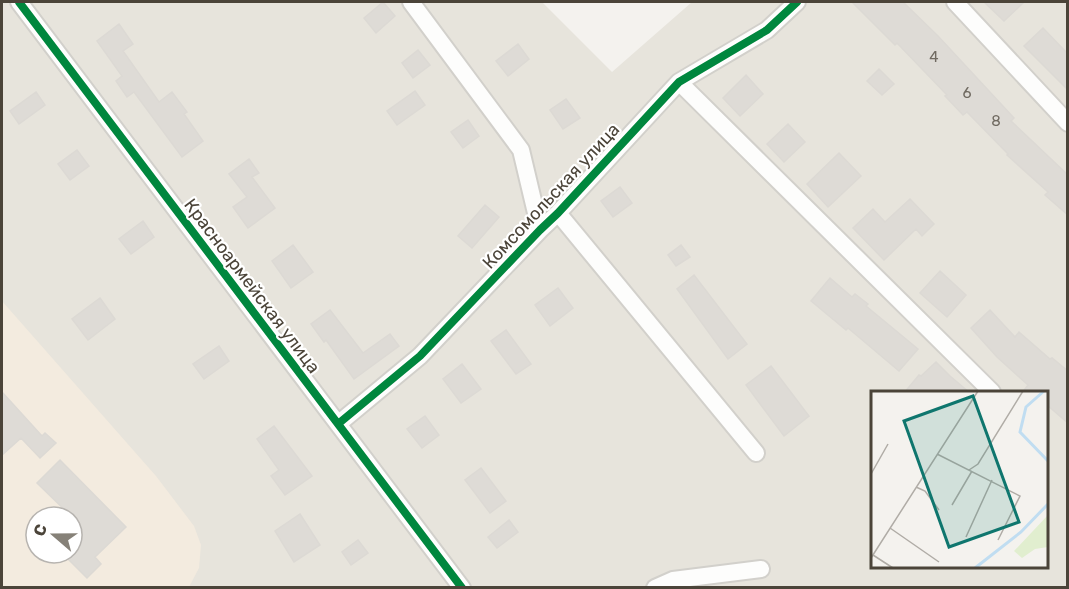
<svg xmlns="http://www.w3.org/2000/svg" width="1069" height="589" viewBox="0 0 1069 589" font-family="Rubik,sans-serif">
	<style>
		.residential { fill: #e7e4dc; fill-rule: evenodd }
		.commercial { fill: #f3ebdf; fill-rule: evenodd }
		.building { fill: #dedbd6; stroke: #dcd9d4; stroke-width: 1.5 }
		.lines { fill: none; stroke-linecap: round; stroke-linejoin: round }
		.street-casing { stroke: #d2d0cb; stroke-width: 20 }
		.street { stroke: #fdfdfc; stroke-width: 16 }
		.cycleway-casing { stroke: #fff; stroke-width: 11 }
		.cycleway { stroke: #00873e; stroke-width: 8 }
		.labels { text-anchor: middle; stroke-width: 4.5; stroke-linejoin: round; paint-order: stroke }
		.number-label { font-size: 15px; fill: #706a61 }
		.street-label { font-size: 18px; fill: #4b4439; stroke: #fff }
		.inset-river { fill: none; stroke: #c0ddf1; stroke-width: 3 }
		.inset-road { fill: none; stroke: #b0aca6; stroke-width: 1.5 }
		.view { fill: #0f766e; fill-opacity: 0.15; stroke: #0f766e; stroke-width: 3 }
		.inset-edge { fill: none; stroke: #4b4439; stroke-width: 3 }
	</style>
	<rect width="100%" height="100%" fill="#f4f2ee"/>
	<path class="residential" d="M2,2h540l70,70 80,-70h375v585h-1065zM872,392h174v174h-174zM36,517h36v36h-36z"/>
	<path class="commercial" d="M2,301l154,175 38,50 7,19 -2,23 -10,19h-187zM36,517h36v36h-36z"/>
	<path class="building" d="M383,2l12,14 -19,17 -12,-15z
		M852,2h51l35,34 76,82 -3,3 57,54v40l-23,-20 3,-3 -41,-37 1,-1 -41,-42 -4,3 -18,-19 2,-1 -50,-52 -2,2z
		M984,2h40l-20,19z
		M119,24l14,20 -10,7 36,51 13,-10 15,20 -3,2 19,27 -21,16 -48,-65 -7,5 -11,-16 6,-5 -25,-35z
		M1043,28l25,26v36l-44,-44z
		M518,44l11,15 -21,17 -12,-15z
		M418,50l12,15 -17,13 -11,-15z
		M879,69l15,15 -12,11 -15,-14z
		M746,75l17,19 -23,22 -17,-18z
		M415,91l10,14 -28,20 -10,-14z
		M36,92l9,13 -26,19 -9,-13z
		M566,99l14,19 -17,11 -13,-19z
		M468,120l11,16 -16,12 -12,-16z
		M788,124l17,18 -21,20 -17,-18z
		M77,150l12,16 -19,14 -12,-16z
		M839,153l22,23 -33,31 -21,-23z
		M249,159l10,14 -7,4 23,31 -27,20 -15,-21 14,-10 -18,-23z
		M620,187l12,16 -19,14 -12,-16z
		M910,199l24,25 -12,12 -6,-7 -32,31 -31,-32 20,-19 12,13z
		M485,205l14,12 -27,31 -14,-12z
		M143,221l11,16 -23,17 -12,-15z
		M293,245l20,27 -22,16 -19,-27z
		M681,245l9,12 -14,9 -8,-11z
		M940,271l26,24 -19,22 -27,-24z
		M694,275l53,69 -19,15 -51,-70z
		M830,278l22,19 3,-3 13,10 -2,2 52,43 -19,22 -51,-43 -2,2 -35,-29z
		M558,288l15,20 -23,18 -15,-21z
		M100,298l15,21 -27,21 -16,-21z
		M330,310l33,43 27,-19 9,12 -45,33 -28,-39 -2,2 -13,-18z
		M990,310l25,27 4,-5 31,27 2,-1 16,13v52l-21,-18v-12h-25l6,-8 -31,-28 -26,-29z
		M506,330l25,34 -15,10 -25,-33z
		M219,346l10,15 -25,18 -11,-15z
		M936,362l14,14 20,17h-66l15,-18 2,1z
		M462,364l19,25 -20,14 -18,-24z
		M771,366l38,50 -25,20 -38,-51z
		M2,392l40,44 3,-3 11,10 -16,15 -19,-20 -19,17z
		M425,416l14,19 -17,13 -15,-19z
		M274,426l38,50 -27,19 -14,-19 8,-6 -22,-31z
		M60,460l66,67 -31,30 6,7 -14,14 -25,-25h10v-36l-35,-34z
		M481,468l25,33 -16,12 -25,-33z
		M300,514l20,31 -26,17 -19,-31z
		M509,520l9,12 -21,16 -9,-11z
		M358,540l10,13 -17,12 -9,-13z"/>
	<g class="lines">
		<g class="street-casing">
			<path id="street" d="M19,2l443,586
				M411,2l110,148 19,80
				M955,2l113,121
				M679,82l313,310
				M558,213l198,240
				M338,424l82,-68 120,-126 18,-17 121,-131 88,-52 30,-28
				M655,588l18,-8 88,-11"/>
		</g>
		<use href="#street" class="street"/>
		<g class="cycleway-casing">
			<path id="cycleway" d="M19,2l443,586
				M338,424l82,-68 120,-126 18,-17 121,-131 88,-52 30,-28"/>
		</g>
		<use href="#cycleway" class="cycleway"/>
	</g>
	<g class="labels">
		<g class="number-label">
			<text x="934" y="62">4</text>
			<text x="967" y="98">6</text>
			<text x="996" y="126">8</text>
		</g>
		<g class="street-label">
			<text transform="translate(551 196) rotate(-47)" y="6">Комсомольская улица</text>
			<text transform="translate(252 286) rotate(53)" y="6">Красноармейская улица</text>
		</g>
	</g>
	<g transform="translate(871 391)">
		<rect width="177" height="177" fill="#f4f2ee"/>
		<path d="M177,124v32l-13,2 -13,9 -8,-7z" fill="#e1eecf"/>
		<path class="inset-river" d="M173,0l-18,16 -6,25 28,29M104,177l46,-36 27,-28"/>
		<path class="inset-road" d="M66,63l83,42 -22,44M98,79l9,-6 45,-73M0,83l17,-30M45,96l9,4 14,19M81,114l20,-34M19,137l49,34M95,146l26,-57M2,164l20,13M0,167l107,-167"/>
		<path class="view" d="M102,5l46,126 -70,25 -45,-126z"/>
		<rect width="177" height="177" class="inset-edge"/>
	</g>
	<rect width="1069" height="589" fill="none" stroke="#4b4439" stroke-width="6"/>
	<g transform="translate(54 535) rotate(290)"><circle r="28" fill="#ffffff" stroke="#b7b4b0" stroke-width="1.5"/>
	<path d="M0-4.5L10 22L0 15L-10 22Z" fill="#868178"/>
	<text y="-9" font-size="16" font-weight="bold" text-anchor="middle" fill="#4b4439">С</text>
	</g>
</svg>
